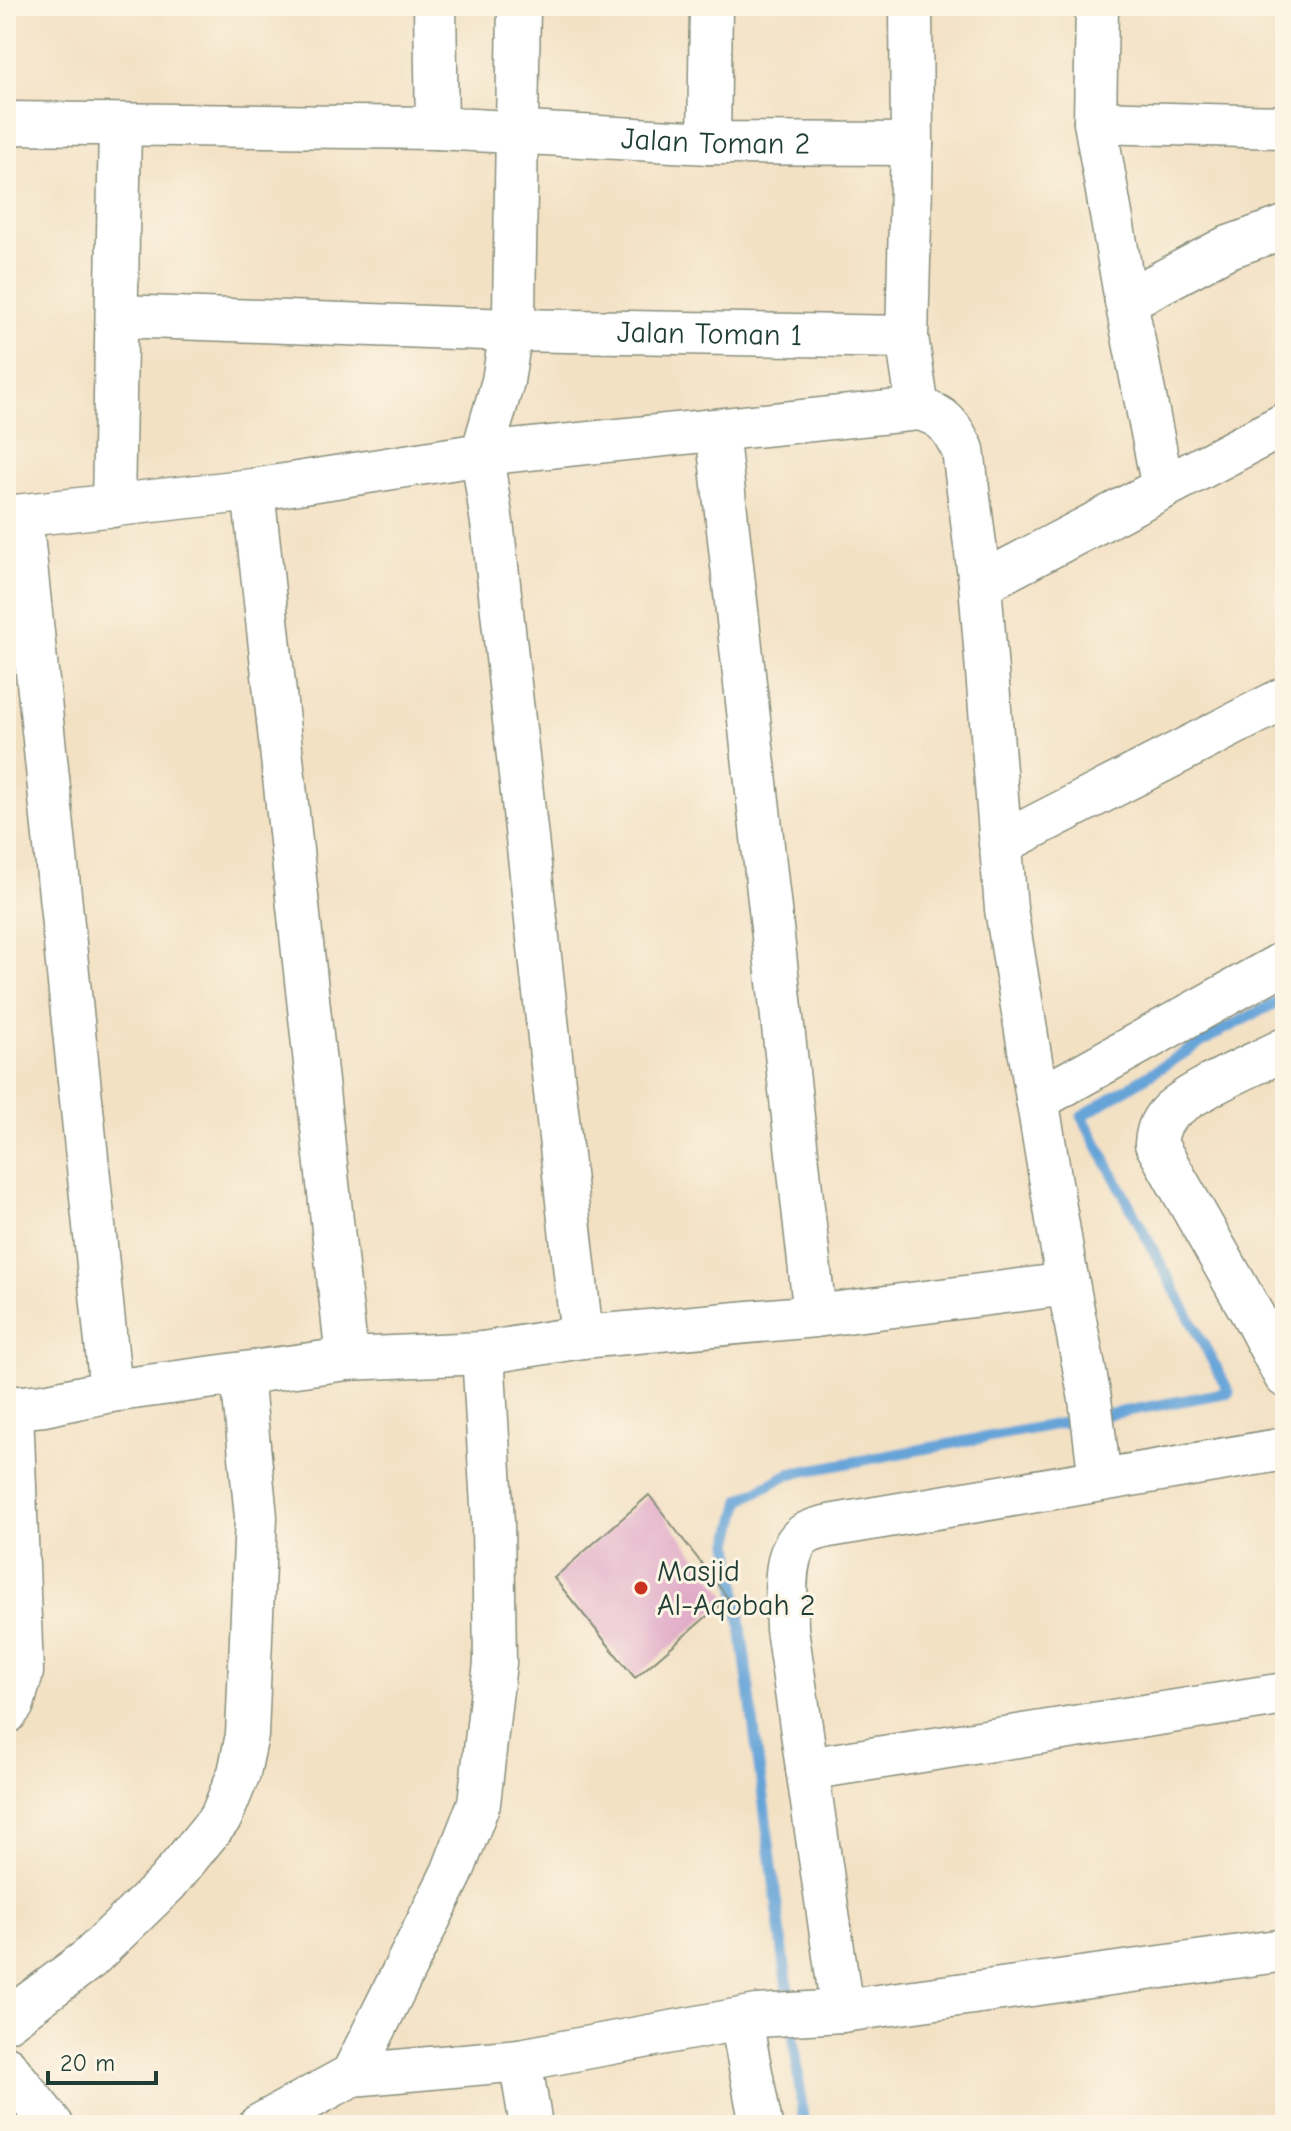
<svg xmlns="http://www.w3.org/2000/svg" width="1291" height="2131" viewBox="0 0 1291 2131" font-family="'Comic Neue',sans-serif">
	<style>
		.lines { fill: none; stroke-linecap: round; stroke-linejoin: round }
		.stream { stroke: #66a4d8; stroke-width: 11 }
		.building { fill: #e0a9c7 }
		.minor-casing { stroke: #898f7c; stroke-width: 45 }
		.minor { stroke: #fff; stroke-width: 42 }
		.poi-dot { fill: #c8321e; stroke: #fcf5e5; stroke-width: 3 }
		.labels { text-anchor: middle; stroke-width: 6; stroke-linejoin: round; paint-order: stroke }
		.street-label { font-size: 30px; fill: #1f3d34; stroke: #fcf5e5 }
		.poi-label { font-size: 30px; fill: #1f3d34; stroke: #fcf5e5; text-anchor: start }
	</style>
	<rect width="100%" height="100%" fill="#fcf5e5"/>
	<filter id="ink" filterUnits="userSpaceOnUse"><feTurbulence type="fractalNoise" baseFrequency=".0125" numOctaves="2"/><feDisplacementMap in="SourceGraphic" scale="16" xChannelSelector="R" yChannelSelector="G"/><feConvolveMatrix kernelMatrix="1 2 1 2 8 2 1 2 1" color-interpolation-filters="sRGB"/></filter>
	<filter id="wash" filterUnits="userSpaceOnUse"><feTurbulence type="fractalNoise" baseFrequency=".006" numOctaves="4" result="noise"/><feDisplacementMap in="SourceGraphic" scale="32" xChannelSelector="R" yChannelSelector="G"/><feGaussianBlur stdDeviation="1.8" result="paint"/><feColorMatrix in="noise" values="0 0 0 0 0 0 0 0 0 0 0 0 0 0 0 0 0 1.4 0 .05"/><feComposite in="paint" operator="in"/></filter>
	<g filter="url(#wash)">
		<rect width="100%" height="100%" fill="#f3e1c4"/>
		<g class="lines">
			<path class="stream" d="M790,2005l-60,-462 11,-43 48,-26 440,-82 -147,-276 133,-82 70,-36
				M792,2022l12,103"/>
		</g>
		<g id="blocks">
			<path class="building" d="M649,1495l79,103 -93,80 -81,-100z"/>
		</g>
	</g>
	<g filter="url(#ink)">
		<use href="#blocks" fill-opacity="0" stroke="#898f7c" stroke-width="2"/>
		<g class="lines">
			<g class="minor-casing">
				<g id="minor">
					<path d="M435,6l2,122"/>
					<path d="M519,6l-5,305 -11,70 -21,73 11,76 89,807"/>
					<path d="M911,6l1,138 -5,193 11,72"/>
					<path d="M1097,6l-2,116 190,5"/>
					<path d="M1095,122l31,179 37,187"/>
					<path id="s1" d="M6,123l431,5 272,15 203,1"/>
					<path d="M709,143l2,-137"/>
					<path d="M1126,301l100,-53 59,-21"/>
					<path id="s2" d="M118,316l394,14 395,7"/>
					<path d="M717,430l98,886"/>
					<path d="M253,490l94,869"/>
					<path d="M113,506l7,-381"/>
					<path d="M21,516l90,875"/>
					<path d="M6,517l247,-27 229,-36 436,-45c27,6 33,18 45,41l17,134 26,325 58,353 26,137 10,81"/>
					<path d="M980,584l305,-160"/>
					<path d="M1000,844l285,-146"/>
					<path d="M1285,1049c-29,15 -98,43 -118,66 -8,9 -10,18 -11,29l98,173 31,59"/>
					<path d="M1037,1100l248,-138"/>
					<path d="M6,1404l6,4 32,-3 67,-14 236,-32 136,-6 99,-16 233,-21 253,-32"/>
					<path d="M6,1713l7,-9 9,-32 -10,-264"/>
					<path d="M807,1769l478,-75"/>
					<path d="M842,2011l-55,-382c0,-26 -7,-77 17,-94 7,-5 17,-7 25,-9l456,-77"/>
					<path d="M741,2020l20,105"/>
					<path d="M6,2021l83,-62 78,-76 54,-66 18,-44 8,-38 9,-218 -14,-142"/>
					<path d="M520,2060l11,65"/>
					<path d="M6,2067l46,58"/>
					<path d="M352,2075l168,-15 237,-44 85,-5 443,-61"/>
					<path d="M260,2125l92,-50 100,-202 27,-70 16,-140 -2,-140 -10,-170"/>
				</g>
			</g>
			<use href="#minor" class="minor"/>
		</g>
	</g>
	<circle class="poi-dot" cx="641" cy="1588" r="8"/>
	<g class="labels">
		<g class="street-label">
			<text dy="10" stroke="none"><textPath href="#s1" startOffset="710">Jalan Toman 2</textPath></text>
			<text dy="10" stroke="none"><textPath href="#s2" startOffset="592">Jalan Toman 1</textPath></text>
		</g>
		<g class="poi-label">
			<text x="657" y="1581">Masjid<tspan x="657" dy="34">Al-Aqobah 2</tspan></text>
		</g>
	</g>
	<rect width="1291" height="2131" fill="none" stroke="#fcf5e5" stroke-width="32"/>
	<path d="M48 2071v12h108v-12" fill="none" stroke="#1f3d34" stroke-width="4"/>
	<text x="60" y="2071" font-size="24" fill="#1f3d34" stroke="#fcf5e5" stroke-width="6" paint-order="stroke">20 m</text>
</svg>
